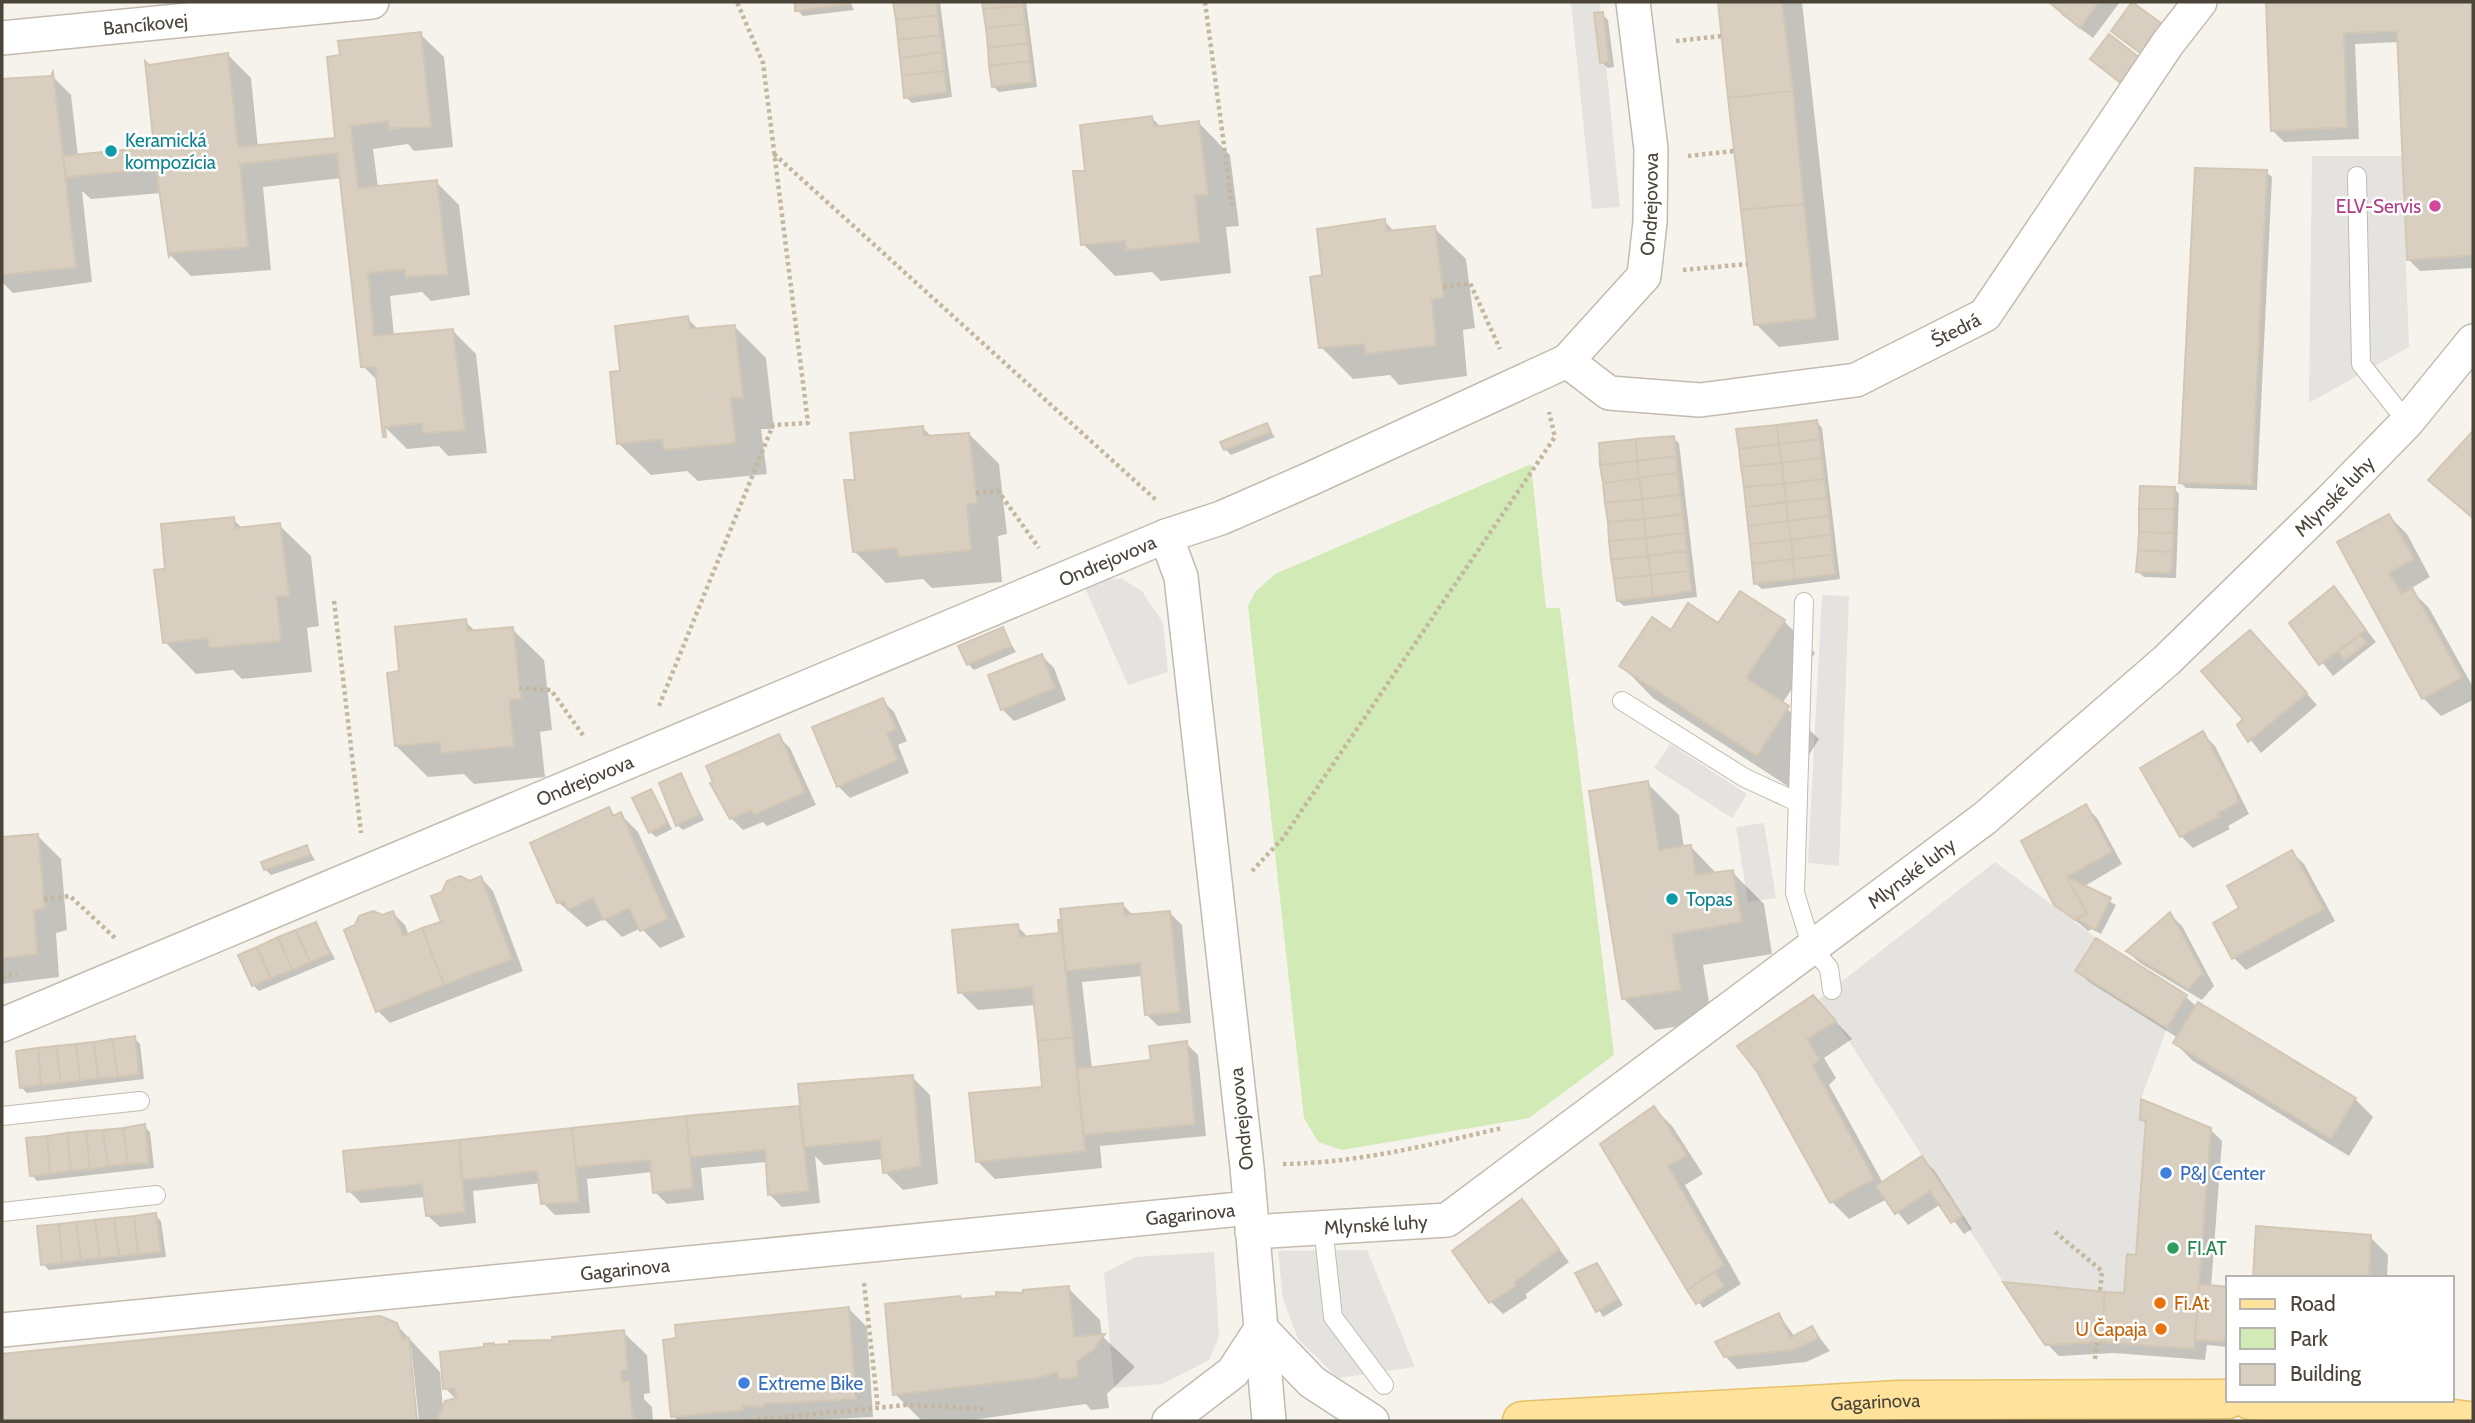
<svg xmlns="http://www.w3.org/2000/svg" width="2475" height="1423" viewBox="0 0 2475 1423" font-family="Cabin,sans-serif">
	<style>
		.green { fill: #d2eab5 }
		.parking { fill: #e5e3e0 }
		.shadow { fill: #0003 }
		.building { fill: #d8cfc1; stroke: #d3c7b4; stroke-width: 2 }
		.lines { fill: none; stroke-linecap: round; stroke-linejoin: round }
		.lane-casing { stroke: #c2bbae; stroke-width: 20 }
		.street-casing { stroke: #c2bbae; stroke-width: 36 }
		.primary-casing { stroke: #e6c16a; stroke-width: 41 }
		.path { stroke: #c4b79f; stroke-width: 4.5; stroke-dasharray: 3.5 3.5; stroke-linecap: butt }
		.lane { stroke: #fff; stroke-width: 18 }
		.street { stroke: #fff; stroke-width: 33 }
		.primary { stroke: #ffe39c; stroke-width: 38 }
		.culture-dot { fill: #0f9aa8; stroke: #fff; stroke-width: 2.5 }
		.hotel-dot { fill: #d1479c; stroke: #fff; stroke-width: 2.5 }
		.shop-dot { fill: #3f7fe0; stroke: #fff; stroke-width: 2.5 }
		.leisure-dot { fill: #2e9e5b; stroke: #fff; stroke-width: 2.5 }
		.food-dot { fill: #e8710a; stroke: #fff; stroke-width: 2.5 }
		.labels { text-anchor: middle; stroke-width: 5; stroke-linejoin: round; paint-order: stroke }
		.street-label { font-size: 19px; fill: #4b4439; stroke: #fff }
		.culture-label { font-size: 19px; fill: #0d838f; stroke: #fff; text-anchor: start }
		.hotel-label { font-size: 19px; fill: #b23c85; stroke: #fff; text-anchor: end }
		.shop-label { font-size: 19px; fill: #366cbe; stroke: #fff; text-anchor: start }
		.leisure-label { font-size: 19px; fill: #27864d; stroke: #fff; text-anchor: start }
		.food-label { font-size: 19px; fill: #c56008; stroke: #fff; text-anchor: start }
	</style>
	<rect width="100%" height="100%" fill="#f6f3ec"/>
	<path class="green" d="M1531,464l15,144h14l54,447 -85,63 -187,32 -24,-8 -14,-24 -56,-512 8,-15 19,-17z"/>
	<path class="parking" d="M1571,2h29l20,205 -28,2z
		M2312,156h90l7,191 -100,56z
		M1097,578l25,1 20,12 21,32 5,49 -40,13 -44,-99z
		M1822,595l27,1 -10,270 -31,-3z
		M1670,744l77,50 -15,24 -78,-50z
		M1764,823l12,75 -28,4 -12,-75z
		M1995,862l101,76 -21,33 92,57 -26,71 -1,21 6,1 -10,134h-9l-3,38 -121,-11 -167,-261 -18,-21z
		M1367,1250l48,117 -77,11 -40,-39 -15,-40 -5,-48z
		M1214,1252l5,85 -10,23 -47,24 -48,4 -10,-115 31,-16z"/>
	<path class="shadow" d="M796,2h54l4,8 -51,6 -6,-6z
		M895,2h45l12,95 -40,6 -6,-6z
		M984,2h42l11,85 -38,5 -6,-6z
		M1720,2h82l37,338 -60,7 -23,-23z
		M2051,2h69l-27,36 -31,-23z
		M2268,2h205v266l-53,3 -12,-12 -9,-217 -44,2 4,95 -75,3 -12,-12z
		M1602,14l6,6 6,47 -6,1 -6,-6z
		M420,34l24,23 9,90 -39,4 -6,-7 -35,5 5,38 58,-5 23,23 11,90 -39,6 -9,-9 -32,4 4,40 59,-5 23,23 11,99 -39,3 -9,-10 -32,3 -23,-23 -6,-45 -15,-15 -21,-188 -79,9 8,83 -80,6 -23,-23 -7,-60 -70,6 -9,-8 10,91 -79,11 -11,-11v-201l51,-4 18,18 7,61 78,-8 72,-93 23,23 7,70 79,-8z
		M1152,118l10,10 37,-5 31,32 9,71 -13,1 5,46 -70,8 -9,-9 -37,4 -32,-32z
		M2266,172l6,5 -15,313 -71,-2 -5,-5z
		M1384,221l11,11 39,-4 32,31 9,69 -12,2 4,46 -68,9 -9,-10 -37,4 -32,-32 3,-71z
		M687,318l12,12 36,-3 31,31 8,71h-13l6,45 -69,7 -11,-10 -36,4 -32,-31 3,-72z
		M1817,422l5,6 18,151 -78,10 -6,-5z
		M1266,425l9,12 -44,18 -6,-6z
		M923,428l9,9 36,-4 31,31 8,70 -9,2 4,46 -70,6 -9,-9 -37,4 -32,-32 3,-70z
		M1673,438l6,5 18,154 -73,9 -6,-5z
		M2174,488l5,6 -3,84 -32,-1 -6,-5z
		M2389,516l18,18 23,43 -20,12 19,19 44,79v13l-32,16 -18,-18 -83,-155z
		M233,519l10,10 36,-4 32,31 8,70 -12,2 5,44 -70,7 -9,-9 -37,4 -31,-32 2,-72z
		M2334,589l42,53 -43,34 -42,-53z
		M465,621l11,11 36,-3 32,31 8,70 -12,2 5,45 -71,7 -10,-10 -36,3 -32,-31 5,-73z
		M1784,621l31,32 -33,51 37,35 -30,48 -136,-89 -31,-32 50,-34z
		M1002,629l14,23 -42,18 -6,-6z
		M2262,644l55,61 -56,48 -22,-28 7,-6z
		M1042,656l12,12 12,32 -52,21 -12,-12z
		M882,700l12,12 13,29 -9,4 11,28 -59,25 -12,-12z
		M2203,734l12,12 34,68 -21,12 2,3 -37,19 -12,-12z
		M778,736l12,12 26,57 -49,21 -4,-4 -20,8 -12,-12z
		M681,775l23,45 -21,10 -6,-5z
		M1647,783l32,32 5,33 7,-1 26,27 15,-2 32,32 8,50 -69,11 9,56 -57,9 -32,-32z
		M650,791l22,38 -16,8 -6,-5z
		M2085,806l12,12 25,46 -39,23 33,18 -15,29 -9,-5 -4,2 -32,-27z
		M609,809l7,8 4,-3 18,18 47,105 -25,11 -19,-20 -19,9 -18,-18 -17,8 -29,-25z
		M38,836l23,23 6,71 -11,3 3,44 -57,7v-146z
		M307,847l8,13 -44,15 -6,-6z
		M2292,852l12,12 31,57 -89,49 -12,-12 -19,-34 27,-15z
		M481,878l12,13 30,80 -133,52 -12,-12 4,-94 11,-4 12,12 4,11 34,-13 27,-40z
		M1123,905l11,11 36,-3 12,12 9,98 -33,3 -12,-12 -3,-38 -61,6 10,87 61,-7 33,-19 12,12 8,81 -106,10 2,22 -107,11 -18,-18 67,-73 -9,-83 -57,5 -18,-18 57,-66 12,12 32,-3 4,3z
		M2170,914l12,12 32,60 -12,14 -62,-37 -12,-11z
		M316,924l19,35 -76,32 -6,-6z
		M2096,940l90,57 11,10 158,92 18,18 -24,39 -156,-95 -18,-18 3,-5 -89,-56 -12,-12z
		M1830,1015l22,24 -28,19 12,20 -7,7 54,98 39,-25 12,12 38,59 -8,5 -23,-30 -33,21 -21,-26 -38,20 -18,-18 -71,-129z
		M134,1038l6,6 4,35 -117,14 -6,-6z
		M912,1077l18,18 8,89 -35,6 -18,-18 -2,-13 -59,6 -9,-9 5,47 -38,4 -12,-12 -3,-33 -66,6 3,32 -37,4 -12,-12 -2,-20 -66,7 3,34 -35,2 -12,-12 -2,-20 -68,8 3,32 -36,4 -13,-12 -2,-18 -64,6 -12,-12 -4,-39 454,-44 3,4z
		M2143,1102l67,27 12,12 -11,146 17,2v58l-21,-2 -2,15 -91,-7 -55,3 -12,-12 79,-49 11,-38 11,-131 -6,-6z
		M1654,1108l18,18 31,48 -18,11 56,99 -38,24 -14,-19z
		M144,1126l6,6 4,36 -117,13 -5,-6z
		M1522,1201l47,61 -43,32 1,4 -24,16 -12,-12z
		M155,1215l6,6 5,36 -117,13 -6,-6z
		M2370,1237l18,18 -1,23h-132z
		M1597,1265l26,40 -20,12 -25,-43z
		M1068,1288l32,32 2,16 33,31 -28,27 2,14 -18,2 -5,-6 -121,17h-43l-27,-27 67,-94z
		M849,1309l18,18 6,90 -83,4h-112l-5,-5z
		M1779,1315l16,22 17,-9 18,23 -24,11 -69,7 -12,-13z
		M380,1317l16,7 44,48 3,37 14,-9 -12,-12 49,-44 2,3 58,-6 69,-9 24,23 3,38 -6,1v5l8,8 1,14h-234l-8,-74h-3l7,74h-413v-65z"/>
	<path class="building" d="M795,2h53l2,2 -55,7z
		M893,2h43l2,13 -42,5z
		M982,2h41v4l-40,3z
		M1718,2h64l11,89 -65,7z
		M2049,2h50l-19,26z
		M2132,2l33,24 -22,29 -32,-24z
		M2266,2h207v253l-66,5 -10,-229 -53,2 3,94 -76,4z
		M1023,6l2,18 -39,4 -3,-19z
		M1603,12l6,50 -9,1 -6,-50z
		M938,15l2,20 -42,5 -2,-20z
		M1025,24l3,19 -40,5 -2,-20z
		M421,32l10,95 -39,1 -2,4 -2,-11 -37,5 2,23 5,39 79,-8 11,95 -39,1 -3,3 -1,-10 -37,4 6,63 79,-7 12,101 -42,3 -1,-10 -37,4 1,10h-3l-8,-70h-14l-24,-214 -97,11 8,83 -79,6v5l-13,-90 -90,9 -3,-21 91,-9 -9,-86 4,4 79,-12 10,94 97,-9 -8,-81 13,-2 -2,-14z
		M2109,34l32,25 -19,25 -32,-25z
		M940,35l3,17 -43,6 -2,-18z
		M1028,43l2,18 -41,5 -1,-18z
		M943,52l1,19 -42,5 -2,-18z
		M1030,61l3,21 -41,5 -3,-21z
		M944,71l3,21 -43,6 -2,-22z
		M53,72l23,195 -74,8v-196l49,-3z
		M1793,91l11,113 -63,6 -13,-112z
		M1152,116l2,11 45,-6 9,74 -13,1 5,46 -73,8 -2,-9 -44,4 -8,-74h12l-5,-46z
		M2195,168l72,2 -15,315 -73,-2z
		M1804,204l12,114 -62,7 -13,-115z
		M1385,219l1,12 49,-5 9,71 -12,2 4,46 -70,9 -2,-10 -45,4 -9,-71 12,-2 -5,-46z
		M688,316l2,13 45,-4 8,73h-13l6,45 -72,7 -2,-11 -45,5 -7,-72 10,-1 -5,-45z
		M1817,420l3,19 -41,5 -2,-19z
		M1267,423l4,9 -47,18 -4,-8z
		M1777,425l2,19 -40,5 -3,-20z
		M923,426l1,10 45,-3 8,70 -10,1 4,46 -72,7 -2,-9 -44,4 -9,-72h11l-5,-47z
		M2472,432l1,1v85l-45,-38z
		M1674,436l2,20 -39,5 -1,-22z
		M1636,439l1,22 -37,4 -1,-22z
		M1820,439l2,19 -40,5 -3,-19z
		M1779,444l3,19 -41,4 -2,-18z
		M1676,456l2,17 -39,5 -2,-17z
		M1822,458l2,21 -40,5 -2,-21z
		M1637,461l2,17 -36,5 -3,-18z
		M1782,463l2,21 -40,3 -3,-20z
		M1678,473l2,22 -38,4 -3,-21z
		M1639,478l3,21 -37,4 -2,-20z
		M1824,479l3,19 -41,4 -2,-18z
		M1784,484l2,18 -40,5 -2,-20z
		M2140,486l35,1 -1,22h-35z
		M1680,495l3,19 -39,5 -2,-20z
		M1827,498l2,18 -41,5 -2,-19z
		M1642,499l2,20 -36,3 -3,-19z
		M1786,502l2,19 -40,5 -2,-19z
		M2139,509h35l-1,24 -34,-1z
		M1683,514l2,19 -39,5 -2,-19z
		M2389,514l25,45 -25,14 13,21 10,-6 50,90 -40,21 -85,-157z
		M1829,516l2,18 -40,6 -3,-19z
		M234,517l1,11 45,-5 9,70v3l-12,1 4,44 -72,7 -1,-10 -45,5 -9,-73 11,-1 -4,-45z
		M1644,519l2,19 -37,3 -1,-19z
		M1788,521l3,19 -41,4 -2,-18z
		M2139,532l34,1v19l-35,-2z
		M1685,533l2,18 -39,5 -2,-18z
		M1831,534l2,21 -40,4 -2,-19z
		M1646,538l2,18 -37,4 -2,-19z
		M1791,540l2,19 -41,5 -2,-20z
		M2138,550l35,2 -2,21 -35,-1z
		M1687,551l2,20 -38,4 -3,-19z
		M1833,555l2,19 -40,5 -2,-20z
		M1648,556l3,19 -37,4 -3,-19z
		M1793,559l2,20 -41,5 -2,-20z
		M1689,571l3,20 -39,6 -2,-22z
		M1651,575l2,22 -36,4 -3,-22z
		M2334,586l32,44 -47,35 -30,-42z
		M1740,591l45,29 -39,58 43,28 -32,50 -138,-90 33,-49 19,13 17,-27 30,20z
		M466,619l1,12 46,-4 8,72 -12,1 5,46 -73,7 -1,-11 -45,4 -8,-73 12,-2 -4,-44z
		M1003,627l8,19 -44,19 -9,-19z
		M2250,630l57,63 -59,49 -11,-17 6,-6 -42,-48z
		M2360,635l7,8 -22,17 -7,-8z
		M1042,654l13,34 -54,22 -13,-35z
		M883,698l13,31 -9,4 11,27 -61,27 -25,-60z
		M2203,731l32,59 3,12 -21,12 3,2 -40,21 -40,-69z
		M779,734l26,58 -51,23 -3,-5 -21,9 -20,-36 3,-1 -7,-16z
		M681,773l18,41 -23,12 -17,-43z
		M1648,781l11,69 32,-5 5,30 37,-5 9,52 -70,12 9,56 -59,9 -33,-208z
		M651,789l17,34 -19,10 -17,-35z
		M2086,804l26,48 -45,25 20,37 -12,6 -21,-15 -33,-64z
		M609,807l4,9 8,-4 47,107 -28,12 -11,-23 -26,12 -10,-22 -25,12 -4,-9 -7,2 -27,-60z
		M38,834l7,74 -11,2 3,44 -35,4v-121z
		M307,845l3,10 -46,15 -3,-8z
		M2292,850l32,59 -92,50 -19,-36 26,-15 -12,-22z
		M460,876l10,5 11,-5 31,83 -68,26 -22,-57 19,-6 -10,-26 11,-4 5,-11z
		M2067,877l44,21 -16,32 -18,-12 10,-4z
		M1123,903l1,12 46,-4 10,101 -35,3 -5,-52 -74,8 -6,-62z
		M373,911l9,4 11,-4 10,25 19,-8 22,57 -68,27 -32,-82 11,-5 4,-9z
		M2170,912l33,61 -14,16 -63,-38z
		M1058,920h2l13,117 -35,4 -6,-54 -74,6 -6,-63 66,-6 2,13 39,-4z
		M316,922l14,32 -20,8 -14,-32z
		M296,930l14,32 -18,8 -14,-33z
		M278,937l14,33 -21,8 -14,-31z
		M2096,938l91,57 -20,33 -92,-57z
		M257,947l14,31 -19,8 -14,-31z
		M1813,995l23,26 -29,18 12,20 -6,7 61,113 -44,24 -72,-130 -21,-27z
		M2198,1002l158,96 -25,41 -158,-96z
		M135,1036l4,38 -21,3 -6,-38z
		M1073,1037l12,114 -109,11 -7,-69 73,-6 -4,-46z
		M112,1039l6,38 -20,1 -4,-36z
		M1187,1041l8,83 -111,11 -7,-66 74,-9 -2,-14z
		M94,1042l4,36 -18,3 -4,-37z
		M76,1044l4,37 -19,2 -5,-37z
		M56,1046l5,37 -20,2 -3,-37z
		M38,1048l3,37 -21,3 -4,-37z
		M913,1075l8,91 -38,7 -3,-33 -76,7 -6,-63z
		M2141,1099l70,29 -17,221 -93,-7 4,-50 19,1 3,-39 9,1 10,-135h-6z
		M799,1106l10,85 -41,4 -3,-45 -75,7 -4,-41z
		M1654,1106l33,49 -19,11 56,99 -37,25 -87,-146z
		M686,1116l7,72 -40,5 -3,-33 -74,7 -4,-39z
		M145,1124l4,39 -21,1 -5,-36z
		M123,1128l5,36 -20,2 -5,-36z
		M572,1128l7,74 -38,2 -4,-33 -75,9 -3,-40z
		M103,1130l5,36 -18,3 -4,-38z
		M86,1131l4,38 -19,2 -4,-38z
		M67,1133l4,38 -21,3 -3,-38z
		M47,1136l3,38 -20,2 -4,-38z
		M459,1140l6,72 -39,4 -4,-32 -75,8 -4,-41z
		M1922,1156l40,60 -11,7 -21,-32 -35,23 -19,-28z
		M1522,1199l37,50 -44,33 1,4 -27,17 -37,-52z
		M156,1213l5,39 -23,2 -4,-38z
		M134,1216l4,38 -19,2 -5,-38z
		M114,1218l5,38 -19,2 -5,-38z
		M95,1220l5,38 -19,2 -5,-38z
		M76,1222l5,38 -19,3 -3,-39z
		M59,1224l3,39 -21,2 -4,-39z
		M2256,1226l115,9 -2,43h-116z
		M1597,1263l21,36 -22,13 -21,-39z
		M1715,1272l9,14 -28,18 -9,-14z
		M2003,1282l102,10 -4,50 -56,3z
		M2199,1284l29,3v55l-33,-2z
		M1069,1286l5,51 31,-3 -11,15 -17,13 1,15 -20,2v-7l-21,6 -144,17 -8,-91 75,-8 1,3 35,-3v-4l27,1v-3z
		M849,1307l7,92 -91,5 -3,3 -19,-1v4l-72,7 -8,-77 13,-2 -1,-13z
		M1779,1313l11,25 22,-12 7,12 -26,12 -69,7 -9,-15z
		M380,1316l17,7 6,16 6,-1 8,83h-415v-67z
		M624,1330l4,40 -7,1 1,11 7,-1 4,40h-193l-2,-3 7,-17 11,-3 -1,-10 -12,1 -3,-37 44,-5v-3l10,-1v2l15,-1v-3l43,-1v-3z"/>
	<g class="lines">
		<g class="lane-casing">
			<path id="lane" d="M2357,176l4,188 46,58
				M1804,602l-9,291 17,55 17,20 3,22
				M1622,701l123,77 52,24
				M2,1116l138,-15
				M2,1212l154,-17
				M1323,1227l10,90 51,68"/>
		</g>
		<g class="street-casing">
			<g id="street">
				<path id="s1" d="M2,38l370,-36"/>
				<path id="s2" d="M1567,361l42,32 91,7 156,-20 129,-65 183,-272 32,-41"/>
				<path id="s3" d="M2,1025l1164,-489"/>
				<path id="s4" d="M1252,1232l195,-12 538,-402 182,-158 162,-158 78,-80 66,-81"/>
				<path d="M1261,1329l51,53 60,39"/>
				<path id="s5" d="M2,1330l1248,-122"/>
				<path d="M1169,1421l64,-49 28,-43"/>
				<path id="s6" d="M1269,1421l-22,-254 -66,-590 -15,-41 55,-18 89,-39 257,-118 77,-85 6,-54 1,-73 -18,-147"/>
			</g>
		</g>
		<g class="primary-casing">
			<g id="primary">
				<path d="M2250,1400l113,8 107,13"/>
				<path id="s7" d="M1522,1421l377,-21 329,-1"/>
			</g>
		</g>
		<path class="path" d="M1205,2l27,204
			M1676,41l46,-5
			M774,154l382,346
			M1688,156l46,-5
			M1683,270l64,-6
			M1443,287l27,-4 30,66
			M976,493l22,-2 41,57
			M334,601l27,232
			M519,688l32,2 34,48
			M659,706l114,-281 35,-2 -45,-360 -26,-61
			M1252,871l31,-33 272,-401 -6,-25
			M44,899l26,-3 45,42
			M2,977l15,-3
			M1283,1164c75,-1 146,-19 219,-36
			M2055,1232l47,39 -2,21
			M864,1283l14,125
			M2095,1359l2,-16
			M743,1421l163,-16 82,4"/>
		<use href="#lane" class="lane"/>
		<use href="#street" class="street"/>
		<use href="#primary" class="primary"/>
	</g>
	<g class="culture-dot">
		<circle cx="111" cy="151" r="7"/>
		<circle cx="1672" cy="899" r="7"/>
	</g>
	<circle class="hotel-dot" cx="2435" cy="206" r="7"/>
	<g class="shop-dot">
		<circle cx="2166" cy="1173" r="7"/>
		<circle cx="744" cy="1383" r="7"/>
	</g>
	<circle class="leisure-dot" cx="2173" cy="1248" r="7"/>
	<g class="food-dot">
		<circle cx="2160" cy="1303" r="7"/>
		<circle cx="2161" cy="1329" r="7"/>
	</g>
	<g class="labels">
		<g class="street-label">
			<text dy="7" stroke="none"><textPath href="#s1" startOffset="144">Bancíkovej</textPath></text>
			<text dy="7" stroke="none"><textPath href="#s6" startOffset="1517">Ondrejovova</textPath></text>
			<text dy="7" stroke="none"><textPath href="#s2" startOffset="413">Štedrá</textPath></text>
			<text dy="7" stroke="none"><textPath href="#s4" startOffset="1342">Mlynské luhy</textPath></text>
			<text dy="7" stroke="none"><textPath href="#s3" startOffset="1199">Ondrejovova</textPath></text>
			<text dy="7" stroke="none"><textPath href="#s3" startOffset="632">Ondrejovova</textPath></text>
			<text dy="7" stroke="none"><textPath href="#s4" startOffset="775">Mlynské luhy</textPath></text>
			<text transform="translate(1241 1119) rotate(-96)" y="7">Ondrejovova</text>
			<text dy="7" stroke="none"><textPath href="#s5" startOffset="1194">Gagarinova</textPath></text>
			<text dy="7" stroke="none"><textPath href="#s4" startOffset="124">Mlynské luhy</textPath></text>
			<text dy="7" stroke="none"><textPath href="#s5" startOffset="626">Gagarinova</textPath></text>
			<text dy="7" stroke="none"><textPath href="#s7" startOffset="354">Gagarinova</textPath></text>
		</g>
		<g class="culture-label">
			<text x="125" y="147">Keramická<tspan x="125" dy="22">kompozícia</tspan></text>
			<text x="1686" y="906">Topas</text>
		</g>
		<g class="hotel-label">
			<text x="2421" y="213">ELV-Servis</text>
		</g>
		<g class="shop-label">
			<text x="2180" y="1180">P&amp;J Center</text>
			<text x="758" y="1390">Extreme Bike</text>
		</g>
		<g class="leisure-label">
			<text x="2187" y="1255">FI.AT</text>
		</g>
		<g class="food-label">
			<text x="2174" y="1310">Fi.At</text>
			<text x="2147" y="1336" text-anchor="end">U Čapaja</text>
		</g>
	</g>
	<rect width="2475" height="1423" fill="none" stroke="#4b4439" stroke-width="7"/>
	<rect x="2226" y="1276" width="228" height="126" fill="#ffffff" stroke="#b7b4b0" stroke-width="2"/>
	<rect x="2240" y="1299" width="35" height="10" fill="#ffe39c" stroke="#b7b4b0" stroke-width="2"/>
	<text x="2290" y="1311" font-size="21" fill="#4b4439">Road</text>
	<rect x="2240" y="1328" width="35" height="21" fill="#d2eab5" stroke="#b7b4b0" stroke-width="2"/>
	<text x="2290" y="1346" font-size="21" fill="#4b4439">Park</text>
	<rect x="2240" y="1364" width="35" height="21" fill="#d8cfc1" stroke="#b7b4b0" stroke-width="2"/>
	<text x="2290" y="1381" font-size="21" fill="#4b4439">Building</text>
</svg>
